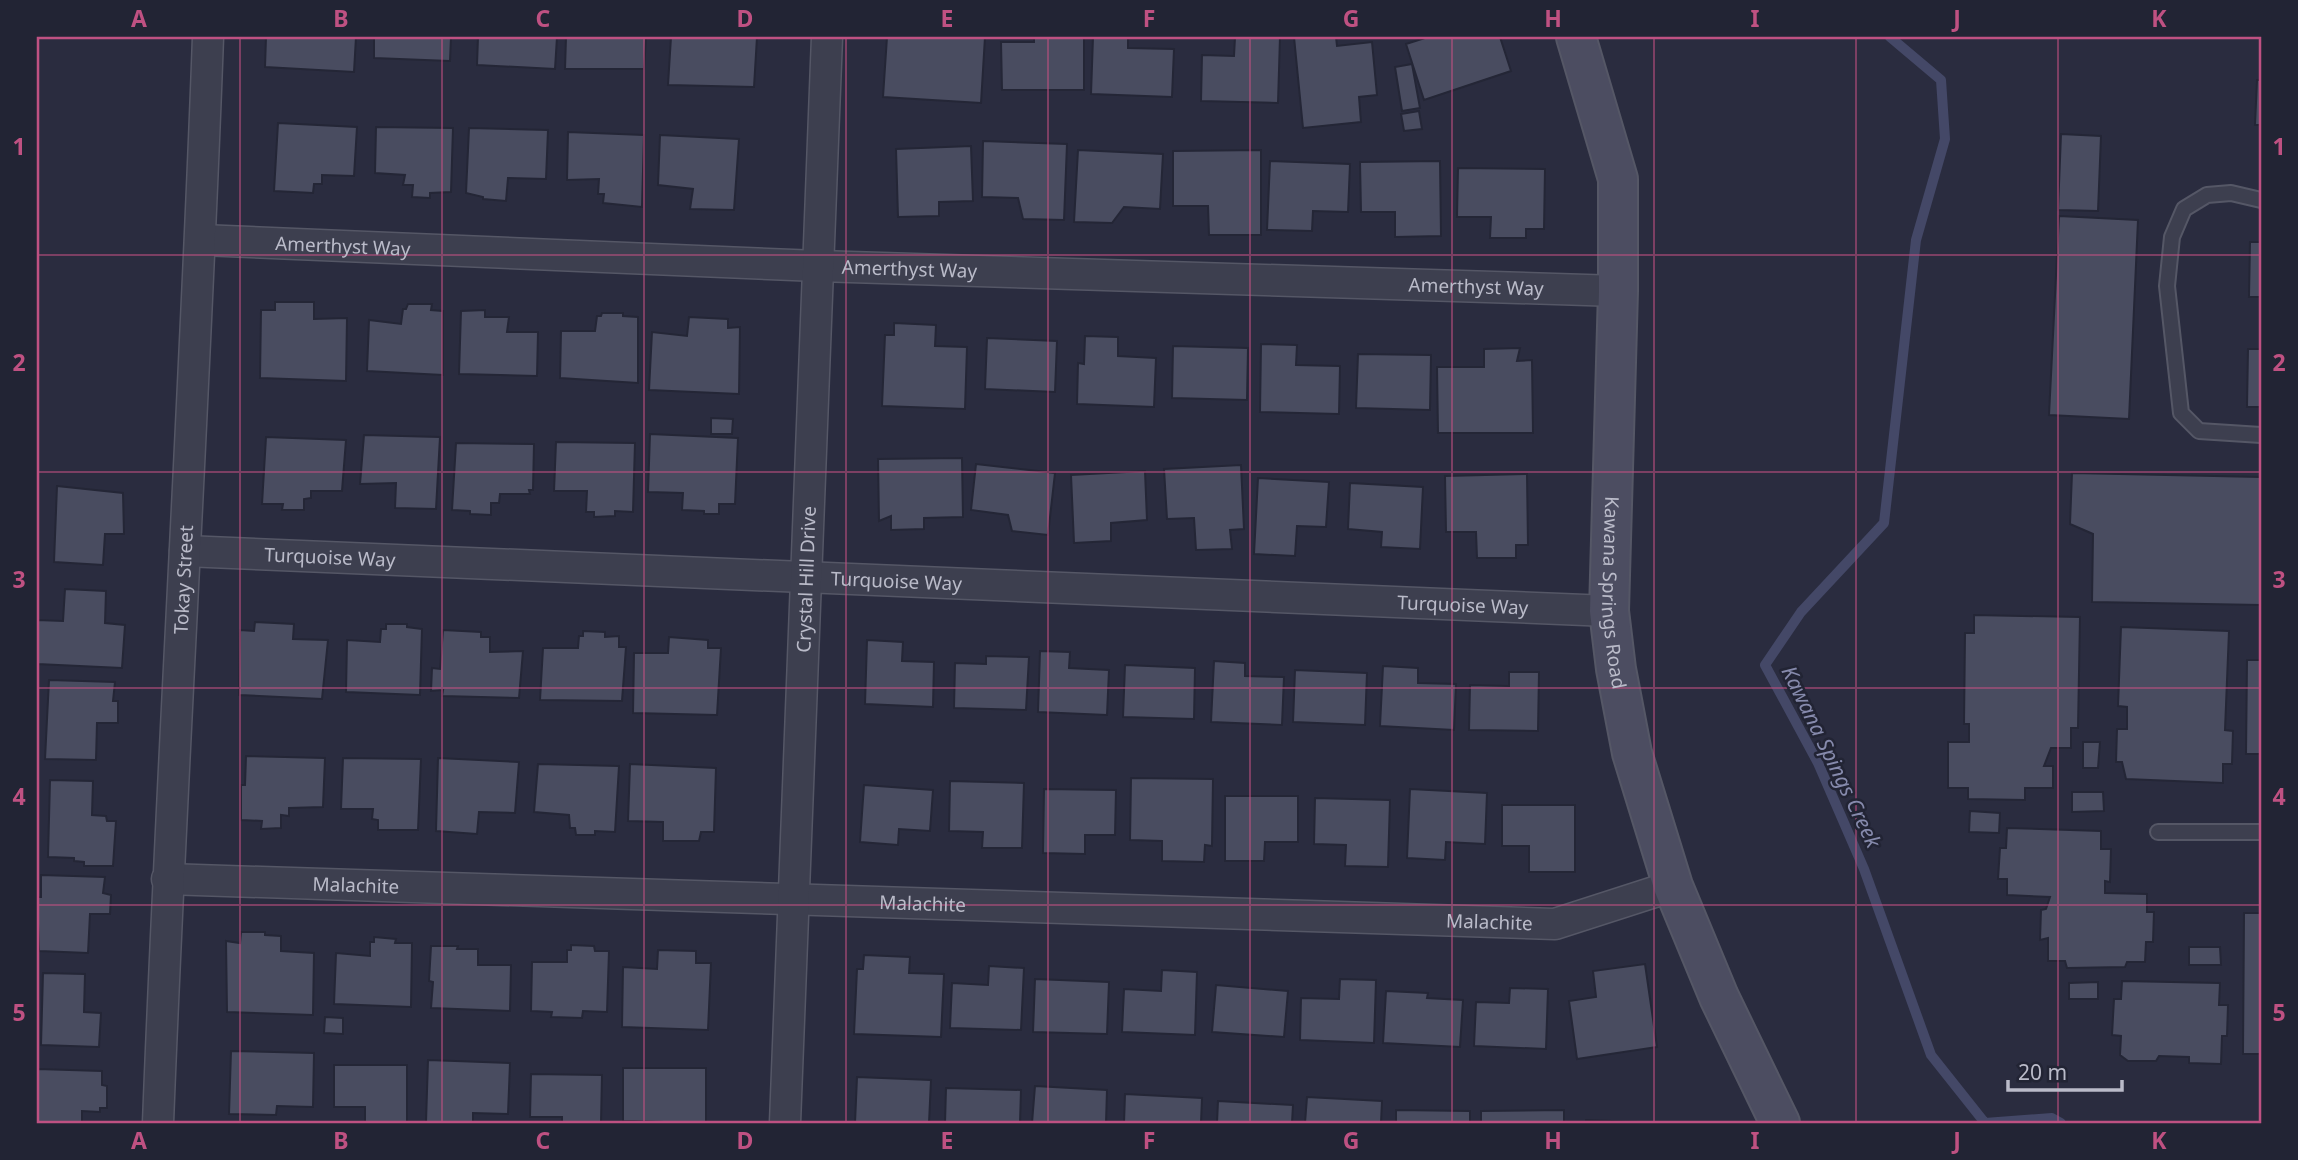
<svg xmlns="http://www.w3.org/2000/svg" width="2298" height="1160" viewBox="0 0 2298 1160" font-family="'Noto Sans',sans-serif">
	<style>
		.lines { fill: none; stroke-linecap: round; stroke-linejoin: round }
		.stream { stroke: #444867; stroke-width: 10 }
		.building { fill: #494c60; stroke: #242636; stroke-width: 2 }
		.lane-casing { stroke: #555766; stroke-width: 18 }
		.street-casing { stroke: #555766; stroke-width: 33 }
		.secondary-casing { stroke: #555766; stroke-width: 42 }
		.lane { stroke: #3d3f4f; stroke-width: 14 }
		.street { stroke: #3d3f4f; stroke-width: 30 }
		.secondary { stroke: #4c4d61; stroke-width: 38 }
		.grid { fill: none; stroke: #bf5182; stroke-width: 2; stroke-opacity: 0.55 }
		.labels { text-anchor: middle; stroke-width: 5; stroke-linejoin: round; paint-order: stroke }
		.street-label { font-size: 19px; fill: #babbc9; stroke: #222434 }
		.water-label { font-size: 21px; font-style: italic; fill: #868aac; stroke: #222434 }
		.neatline { fill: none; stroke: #bf5182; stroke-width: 2.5 }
		.grid-label { font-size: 23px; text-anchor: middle; font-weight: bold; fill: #bf5182 }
	</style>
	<rect width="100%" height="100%" fill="#2a2c3f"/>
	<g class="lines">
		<path class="stream" d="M1890,37l51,43 4,59 -29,101 -32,283 -83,89 -36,53 53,98 46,106 67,186 54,68 67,-5 9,5"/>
	</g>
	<path class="building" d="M266,37h90l-2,35 -89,-5z
		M374,37h77l-1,24 -76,-3z
		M478,37h79l-2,32 -78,-4z
		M566,37h80l-2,32h-79z
		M671,37h86l-3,50 -86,-2z
		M887,37h98l-4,66 -98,-6z
		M1034,37h50v53h-82l-1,-48h33z
		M1093,37h35v11l46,1 -2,48 -81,-3z
		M1235,37h45l-2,66 -77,-2 1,-46 32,1z
		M1294,37h42l1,9 35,-4 5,53 -18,2 2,25 -58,6z
		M1428,37h72l11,34 -87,29 -18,-56z
		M1412,64l8,44 -18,3 -7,-44z
		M2257,80h4v45h-6z
		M1419,111l3,18 -18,2 -3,-17z
		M278,123l79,4 -3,49 -32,-1v9h-8l-1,9 -39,-2z
		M376,127l77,1 -2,64 -21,1v5l-18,-1 1,-12h-10l2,-10 -30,-2z
		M469,128l79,2 -2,49 -38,-1 -2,23 -23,-2v-2l-17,-4z
		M568,132l76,3 -2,72 -39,-4 1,-9h-6l1,-15 -32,1z
		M2061,134l40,2 -3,75 -40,-1z
		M660,135l79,4 -5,71 -44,-1 3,-20 -35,-4z
		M983,141l84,3 -3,76 -41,-1 -5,-21 -36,-1z
		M971,146l2,55 -34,1v14l-41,1 -2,-68z
		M1078,150l85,4 -3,55 -36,-2 -12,16 -38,-1z
		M1261,150v85h-52l-1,-29h-35v-55z
		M1270,161l80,3 -2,48 -35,-1 -1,20 -45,-1z
		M1440,161l1,75 -46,1v-25h-34l-1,-50z
		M1458,168l87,1 -1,60h-18v9h-36l1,-21h-34z
		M2059,216l79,4 -9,199 -80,-4z
		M2250,242h11v55h-12z
		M275,302h39v17l33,-1 -1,63 -86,-3 1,-68h14z
		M408,304h24l-1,6 12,1v64l-76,-4 2,-51 32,4 2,-15h3z
		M485,310v7h24l-2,15h31l-1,44 -78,-2 2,-63z
		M602,313h21v3l15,1v66l-78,-5 1,-47h34l2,-15h4z
		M689,317l39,2v9l12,-1 -1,67 -90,-4 3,-58 35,4z
		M894,323l42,2 -1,21 32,1 -2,62 -83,-3 3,-71h9z
		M1085,336l33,1v19l38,2 -2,49 -77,-3 1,-41 6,1z
		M987,338l70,3 -2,51 -70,-3z
		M1261,344l36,1 -1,20 44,1 -1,48 -79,-2z
		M1173,346l75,2 -1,52 -75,-2z
		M1520,348l-3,13 15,-1 1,73h-95l-1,-66h47v-18z
		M2248,349h13v58h-14z
		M1358,354l73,1 -1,55 -74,-2z
		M711,418l22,1 -1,15h-21z
		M650,434l88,4 -3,66h-16v10h-15v-3l-22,-1 1,-17 -35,-1z
		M364,435l76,2 -4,72 -41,-1 1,-25 -36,1z
		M266,437l80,3 -4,51h-31v7l-7,1v11h-22l1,-6h-21z
		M556,442l79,1 -2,69 -18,-1v5l-21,1v-5h-8l1,-21h-33z
		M456,443l78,1 -1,46h-4l1,4h-30l-1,9h-8v12l-21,-1v-3l-18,-1z
		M962,458l1,59 -39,1v11l-33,1v-14l-12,5 -1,-62z
		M976,464l79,9 -7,62 -36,-4 -4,-16 -37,-5z
		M1241,465l3,64 -14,1 2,19 -36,1 -2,-32 -27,1 -3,-50z
		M1145,471l2,49 -36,3v18l-37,2 -3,-68z
		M2072,473l189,4v128l-169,-3 1,-68 -23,-10z
		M1527,474l1,71h-12v13h-39l-1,-26h-30l-1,-56z
		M1258,478l71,4 -3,45 -29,-1 -2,30 -41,-2z
		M1350,483l73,4 -3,62 -39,-2 1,-15 -34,-3z
		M57,486l66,7 1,41h-19l-2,31 -49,-3z
		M65,589l41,2 -1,32 20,2 -3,43 -85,-4v-44l26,1z
		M1974,615l106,2 -2,111h-7v20h-20l-7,18h9v22h-28v12l-57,-1v-11h-20v-46h21v-18h-5l1,-91h9z
		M255,622l39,2 -1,15 35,1 -6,59 -83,-4 1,-65 14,1z
		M386,624h21v3l15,2 -2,66 -74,-3 1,-52 33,2 1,-13h5z
		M2121,627l108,4 -4,99 8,1 -1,33h-9v19l-97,-4 -4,-17h-6l1,-33h10v-22l-9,-1z
		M443,630l38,2v5h9v15l33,-1 -4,47 -77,-2 1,-6 -12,1 1,-23 8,1z
		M583,631l22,1v5l14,-1v11h7l-4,54 -82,-1 3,-52h35l1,-12h4z
		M669,637l39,3v8h13l-4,67 -84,-2 1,-60h34z
		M867,640l36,2 -1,19 32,1 -1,45 -68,-3z
		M1040,651l30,1 -1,16 40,2 -2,45 -69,-3z
		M986,656l43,1 -3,53 -72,-2 1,-45 31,1z
		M2247,660h14v94h-15z
		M1214,661l31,2v13l39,1 -2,48 -71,-3z
		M1125,665l70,3 -1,51 -71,-2z
		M1383,666l35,2v15l38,1 -2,46 -74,-4z
		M1295,670l72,3 -2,52 -72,-3z
		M1509,672h30l-1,59 -69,-1 1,-45 39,1z
		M49,680l66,2 -2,19h5v22h-21l-1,37 -51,-1z
		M2083,742h17l-2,26h-15z
		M246,756l79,2 -2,49 -34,1v8l-8,-1v13l-20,1 1,-8 -21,-1v-35h4z
		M343,758l78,1 -3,71h-40v-10l-6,-1 1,-10h-32z
		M438,758l81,4 -4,51 -36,-1 -2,22 -41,-3z
		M538,764l81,2 -4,66 -20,-1v4h-19l-1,-7h-5l-1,-13 -35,-3z
		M630,764l86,4 -2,64h-13l-2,9h-36v-19l-35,-1z
		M1131,778l82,1 -1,67 -7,-1 -1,17 -42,-1v-20l-32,-1z
		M50,780l43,1 -1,34 14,1 1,5h9l-3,45h-29v-4l-10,-1v-3l-26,-1z
		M950,781l74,2 -2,65h-40l1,-16 -34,-1z
		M864,785l69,5 -3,41 -31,-2 -1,16 -38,-3z
		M1044,789l72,1 -1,45h-30v19l-42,-1z
		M1410,789l77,4 -2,51 -39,-2 -1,18 -38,-2z
		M2072,792h31l1,19 -32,1z
		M1225,796h73v46h-33l-1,19h-39z
		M1315,798l75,2 -2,67 -43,-1 1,-21 -32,-1z
		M1502,805h73v67h-46v-26h-27z
		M1970,811l30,2 -1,20 -30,-1z
		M2007,828l94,3v18h10l-1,33 -5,-1v12l42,1v18h7l-1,30h-7l-1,20h-18l-2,5 -58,1 -2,-7h-17v-23l-8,2 1,-30 5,-1 4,-12 -43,-2v-16h-9l2,-31h6z
		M41,875l64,2 -2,16 8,2 -1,19h-20l-2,39 -49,-2 -2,-54h4z
		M2244,913h17v141h-18z
		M241,932h24v3l16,1v15l33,2 -1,62 -86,-3 -1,-71 14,2z
		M374,937l22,2 -1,4h17l-1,64 -77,-3 2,-51 34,3v-14h4z
		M571,945l23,1 1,5h14l-2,61 -24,-1 -1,7 -31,-1 1,-5 -21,-1 1,-49h35v-12h4z
		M431,946h27l-1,3h21v16h33l-1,46 -79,-3 2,-26 -4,-1z
		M2189,947h31l1,18h-32z
		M658,950l38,1v12h15l-3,67 -86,-3 1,-60 34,2z
		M864,955l46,2 -1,16 35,1 -3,63 -87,-3 3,-65h6z
		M1645,964l12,83 -80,12 -8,-58 27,-4 -3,-26z
		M989,966l35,2 -3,62 -71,-2 2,-45 36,2z
		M1162,970l35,2 -2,63 -73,-3 2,-43 37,2z
		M43,973l42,1 -1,38 17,1 -2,34 -58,-2z
		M1035,979l74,3 -2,52 -74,-2z
		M1340,979l36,1 -2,63 -74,-3 1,-42 38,1z
		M2122,981l98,2 -1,22h9l-1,31h-5l-1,28 -32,-1v-6l-30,-1 -3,5h-28l-8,-6 1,-19 -9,-1 2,-36h7z
		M2098,982v17h-29v-16z
		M1216,985l72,6 -4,46 -72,-5z
		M1510,988l38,1 -2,60 -72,-3 2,-44 33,1z
		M1386,991l42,2 -1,5 36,2 -3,47 -77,-4z
		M325,1017l18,1v16l-19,-1z
		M231,1051l83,2 -1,54 -36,-1 -1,9 -47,-1z
		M428,1060l82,3 -2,51 -35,-1v10l-47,-1z
		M334,1065h73v58h-42v-16h-31z
		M623,1068h83v55l-83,-2z
		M37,1069l65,2v14l5,1v22h-7v4l-18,-1v12h-45z
		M531,1074l71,1 -1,48h-39v-6h-32z
		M857,1077l74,3 -2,43h-74z
		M1035,1086l72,4 -1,33h-74z
		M946,1088l75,2 -1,33h-75z
		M1125,1094l77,4 -1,25h-77z
		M1307,1097l75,4 -1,22h-76z
		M1218,1101l75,4 -1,18h-75z
		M1396,1110l74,1v12h-74z
		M1564,1110v13h-83v-12z
		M1586,1120l76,3h-76z"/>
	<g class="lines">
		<g class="lane-casing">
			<path id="lane" d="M2261,200l-30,-7 -24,2 -23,14 -12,28 -5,49 14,127 18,18 62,4
				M2158,832h103"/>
		</g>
		<g class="street-casing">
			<g id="street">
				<path id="s1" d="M201,240l617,26 800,25"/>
				<path id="s2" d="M185,551l1424,60"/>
				<path id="s3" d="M167,879l1388,45 118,-38"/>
				<path id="s4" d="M158,1123c14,-362 37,-724 50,-1086"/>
				<path id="s5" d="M785,1123l42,-1086"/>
			</g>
		</g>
		<g class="secondary-casing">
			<g id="secondary">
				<path id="s6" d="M1576,37l42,142v112l-9,320 7,58 16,84 41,133 46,111 61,126"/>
			</g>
		</g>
		<use href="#lane" class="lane"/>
		<use href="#street" class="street"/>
		<use href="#secondary" class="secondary"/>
	</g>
	<path class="grid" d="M240,37v1086M442,37v1086M644,37v1086M846,37v1086M1048,37v1086M1250,37v1086M1452,37v1086M1654,37v1086M1856,37v1086M2058,37v1086M37,255h2224M37,472h2224M37,688h2224M37,905h2224"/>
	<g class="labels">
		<g class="street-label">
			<text dy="7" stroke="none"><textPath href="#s1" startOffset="142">Amerthyst Way</textPath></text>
			<text dy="7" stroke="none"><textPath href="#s1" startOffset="709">Amerthyst Way</textPath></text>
			<text dy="7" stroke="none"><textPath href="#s1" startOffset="1276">Amerthyst Way</textPath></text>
			<text dy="7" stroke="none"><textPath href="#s2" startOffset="145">Turquoise Way</textPath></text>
			<text dy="7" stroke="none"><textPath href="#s4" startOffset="544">Tokay Street</textPath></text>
			<text dy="7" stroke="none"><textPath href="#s5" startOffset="544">Crystal Hill Drive</textPath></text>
			<text dy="7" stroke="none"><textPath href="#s2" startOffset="712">Turquoise Way</textPath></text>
			<text dy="7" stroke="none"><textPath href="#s6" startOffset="562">Kawana Springs Road</textPath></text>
			<text dy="7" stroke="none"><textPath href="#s2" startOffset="1279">Turquoise Way</textPath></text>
			<text dy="7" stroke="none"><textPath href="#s3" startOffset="189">Malachite</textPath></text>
			<text dy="7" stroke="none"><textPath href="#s3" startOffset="756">Malachite</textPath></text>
			<text dy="7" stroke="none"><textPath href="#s3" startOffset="1323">Malachite</textPath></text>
		</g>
		<g class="water-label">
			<text transform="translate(1831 757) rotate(64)" y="7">Kawana Spings Creek</text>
		</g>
	</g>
	<rect width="2298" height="1160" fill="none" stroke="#222434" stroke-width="77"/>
	<path d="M2008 1080v10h114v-10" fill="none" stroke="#babbc9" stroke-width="3.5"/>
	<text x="2018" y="1080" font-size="21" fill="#babbc9" stroke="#222434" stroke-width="5" paint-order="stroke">20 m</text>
	<rect x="38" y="38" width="2222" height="1084" class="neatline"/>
	<g class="grid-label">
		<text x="139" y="27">A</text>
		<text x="341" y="27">B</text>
		<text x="543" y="27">C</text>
		<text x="745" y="27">D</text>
		<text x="947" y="27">E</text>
		<text x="1149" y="27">F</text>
		<text x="1351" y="27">G</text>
		<text x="1553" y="27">H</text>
		<text x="1755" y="27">I</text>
		<text x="1957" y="27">J</text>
		<text x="2159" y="27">K</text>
		<text x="19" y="155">1</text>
		<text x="2279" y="155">1</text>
		<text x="19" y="371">2</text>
		<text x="2279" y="371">2</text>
		<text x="19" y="588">3</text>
		<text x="2279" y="588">3</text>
		<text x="19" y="805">4</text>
		<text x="2279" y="805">4</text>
		<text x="19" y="1021">5</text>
		<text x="2279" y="1021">5</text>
		<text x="139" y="1149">A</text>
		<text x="341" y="1149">B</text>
		<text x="543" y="1149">C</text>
		<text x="745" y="1149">D</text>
		<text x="947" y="1149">E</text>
		<text x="1149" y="1149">F</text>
		<text x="1351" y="1149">G</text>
		<text x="1553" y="1149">H</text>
		<text x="1755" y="1149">I</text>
		<text x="1957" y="1149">J</text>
		<text x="2159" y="1149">K</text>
	</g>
</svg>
